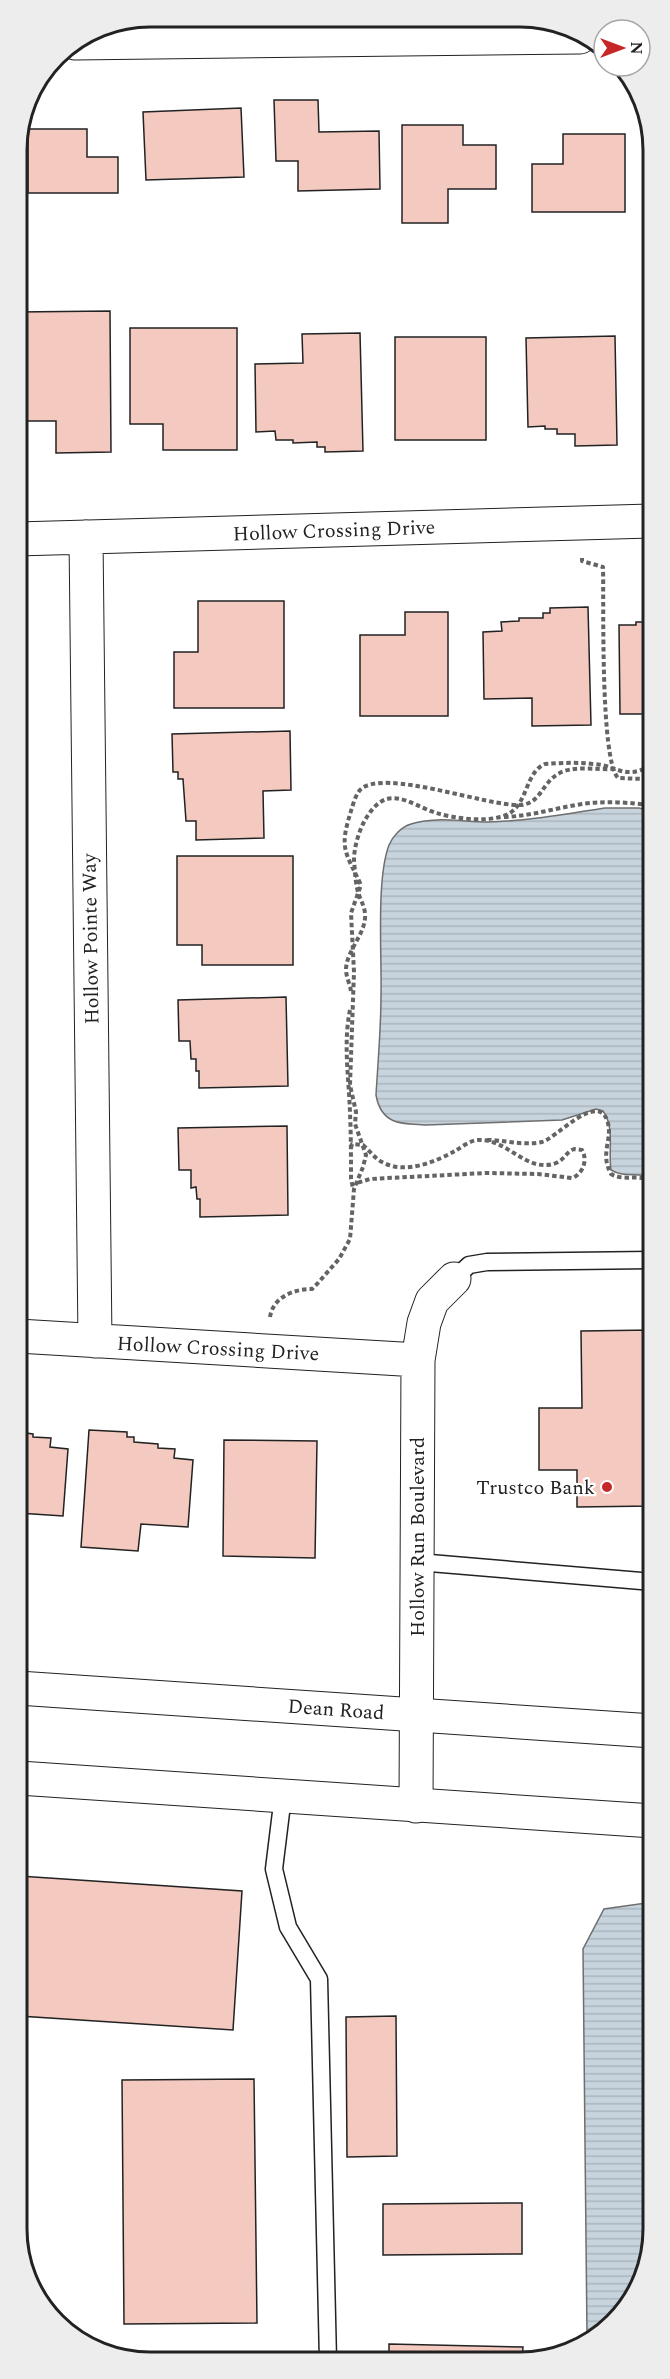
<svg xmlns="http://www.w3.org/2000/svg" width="670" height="2379" viewBox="0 0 670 2379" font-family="Spectral,serif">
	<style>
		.water { fill: url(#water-rules); stroke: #6f6f6f; stroke-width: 1.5 }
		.building { fill: #f3c9c0; stroke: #222; stroke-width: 1.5 }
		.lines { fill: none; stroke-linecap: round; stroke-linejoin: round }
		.lane-casing { stroke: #222; stroke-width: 19 }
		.street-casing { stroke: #222; stroke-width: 35 }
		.secondary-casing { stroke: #222; stroke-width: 35 }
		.path { stroke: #646464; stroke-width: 4; stroke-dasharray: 4.5 3; stroke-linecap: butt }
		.lane { stroke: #fff; stroke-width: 16 }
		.street { stroke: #fff; stroke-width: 33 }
		.secondary { stroke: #fff; stroke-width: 33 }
		.poi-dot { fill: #c62828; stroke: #fff; stroke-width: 2 }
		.labels { text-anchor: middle; stroke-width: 4.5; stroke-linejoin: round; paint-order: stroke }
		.street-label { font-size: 20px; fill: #222; stroke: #fff }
		.poi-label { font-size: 20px; fill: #222; stroke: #fff; text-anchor: end }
		.rim { fill: none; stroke: #222; stroke-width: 3 }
	</style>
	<defs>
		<pattern id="water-rules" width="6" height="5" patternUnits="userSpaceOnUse" patternTransform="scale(1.5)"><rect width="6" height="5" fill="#c7d3dd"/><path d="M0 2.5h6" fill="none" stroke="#abb5bd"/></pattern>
	</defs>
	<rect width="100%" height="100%" fill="#fff"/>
	<path class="water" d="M605,808h34l13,3v366c-14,-5 -28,1 -41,-7 -3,-19 4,-43 -8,-59l-7,-2 -34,11 -136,5c-26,-1 -45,-1 -50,-30 2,-34 5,-67 5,-100 1,-39 -5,-116 8,-150 4,-9 12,-18 22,-21 23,-8 53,-2 77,-2 40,-1 78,-8 117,-14z
		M646,1903l7,6v328l-33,80 -33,19 -4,-387 21,-40z"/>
	<path class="building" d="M274,100h44l1,32 60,-1 1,58 -82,2v-30h-22z
		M241,108l3,69 -98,3 -3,-68z
		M402,125h61v20h33v44h-48v34h-46z
		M28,129h59v28h31v36h-90z
		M563,134h62v78h-93v-48h31z
		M110,311l1,141 -55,1v-32h-39v-109z
		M130,328h107v122h-74v-26h-33z
		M360,333l3,118 -38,1v-5h-8v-5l-24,1v-3h-17l-1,-9 -19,1 -1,-68 48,-1 -1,-29z
		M615,336l2,109 -42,1v-12h-18v-5h-12v-3l-17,1 -2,-89z
		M395,337h91v103h-91z
		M198,601h86v107h-110v-56h24z
		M588,607l3,118 -59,1v-28l-48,1 -1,-67 19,-1 -1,-9 18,-1v-3h24v-5h7v-5z
		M405,612h43v104h-88v-81h45z
		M647,617h5v97h-32l-1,-89h17v-3h11z
		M290,731l1,59 -28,1 1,47 -68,2v-19h-10l-3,-42h-5v-7h-5l-1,-38z
		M177,856h116v109h-91v-20h-25z
		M286,997l2,89 -89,2v-17h-3v-12h-5l-1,-18h-11l-1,-41z
		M287,1126l1,89 -88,2v-18h-3l-1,-12 -5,1v-18h-12l-1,-42z
		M652,1330v176l-75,1v-37h-38v-62h43l-1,-77z
		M89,1430l38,2v5h7v5l24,2v4l17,1 -1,9 19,2 -5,67 -47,-3 -3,27 -57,-4z
		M18,1432l15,2v3l18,1 -1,9 18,2 -5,67 -45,-3z
		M224,1440l93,1 -2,117 -92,-2z
		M19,1876l223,15 -9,139 -214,-14z
		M396,2016l1,140 -50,1 -1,-140z
		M254,2079l3,244 -133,1 -2,-244z
		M522,2203v51l-139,1v-51z
		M389,2344l134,3 -1,13h-133z"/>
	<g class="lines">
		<g class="lane-casing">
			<path id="lane" d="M454,1279l15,-14 18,-3 165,-2
				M418,1562l235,20
				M283,1796l-9,73 14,58 31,52 9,381"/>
		</g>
		<g class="street-casing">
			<path id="street" d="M75,43l505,-6
				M86,537l9,804
				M17,539l634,-18
				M18,1336l400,24
				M416,1806l2,-446 6,-37 8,-22 22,-22"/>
		</g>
		<g class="secondary-casing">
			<path id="secondary" d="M18,1688l635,43
				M19,1778l634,43"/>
		</g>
		<path class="path" d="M582,558v3l21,6c1,35 -3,192 15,211l26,1 8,3
			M504,817c28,-1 51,-9 78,-13 20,-3 50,-2 70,2
			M351,991c-1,-7 -5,-14 -5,-22 1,-20 21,-36 19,-56 -1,-8 -5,-14 -7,-21 -3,-11 -3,-22 -4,-32 0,-13 5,-29 11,-40 22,-38 42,-17 71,-7 18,5 45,9 64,4 29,-6 23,-44 45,-53 16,-1 32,-2 48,0 24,1 31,17 59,1
			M350,1010c-7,34 -1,69 0,103 1,22 1,44 1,66l2,9
			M487,1140c18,0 36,6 55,2 13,-3 55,-50 65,-22 7,19 -8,32 4,54 14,8 28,-1 41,8
			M351,1148l1,-4 11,1c7,6 12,14 21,18 22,11 51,-1 71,-12 7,-4 15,-11 24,-11 29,-1 48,34 77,23 8,-3 10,-11 18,-14l8,1c6,10 1,24 -10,28l-34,-4 -52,-1 -116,6 -13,4
			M270,1317c3,-20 24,-28 42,-28l5,-5 22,-25 11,-20 4,-50 9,-22 3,-12 -11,-31 1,-12 -6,-27 4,-113 -3,-59 10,-28c-16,-34 -22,-36 -10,-74 2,-6 4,-15 9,-21 22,-23 128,17 161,15 20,-2 21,-22 37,-31 14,-9 39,-4 54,-5"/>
		<use href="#lane" class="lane"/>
		<use href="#street" class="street"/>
		<use href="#secondary" class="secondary"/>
	</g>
	<circle class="poi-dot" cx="607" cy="1487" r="6"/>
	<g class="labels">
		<g class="street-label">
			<text transform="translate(334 530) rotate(-2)" y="7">Hollow Crossing Drive</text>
			<text transform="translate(90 939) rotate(-91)" y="7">Hollow Pointe Way</text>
			<text transform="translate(218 1348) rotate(3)" y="7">Hollow Crossing Drive</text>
			<text transform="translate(417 1537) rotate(-90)" y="7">Hollow Run Boulevard</text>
			<text transform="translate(336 1709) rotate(4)" y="7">Dean Road</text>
		</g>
		<g class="poi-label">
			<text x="595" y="1494">Trustco Bank</text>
		</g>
	</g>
	<path d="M0 0H670V2379H0ZM150 27H520A123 123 0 0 1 643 150V2229A123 123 0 0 1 520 2352H150A123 123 0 0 1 27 2229V150A123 123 0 0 1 150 27Z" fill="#ededed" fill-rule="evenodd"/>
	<path class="rim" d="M150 27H520A123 123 0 0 1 643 150V2229A123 123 0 0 1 520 2352H150A123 123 0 0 1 27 2229V150A123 123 0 0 1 150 27Z"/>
	<g transform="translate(622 48) rotate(90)"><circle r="28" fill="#ffffff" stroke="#a7a7a7" stroke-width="1.5"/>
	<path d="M0-4.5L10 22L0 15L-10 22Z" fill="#c62828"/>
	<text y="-9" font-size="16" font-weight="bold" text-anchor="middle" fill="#222222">N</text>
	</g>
</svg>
